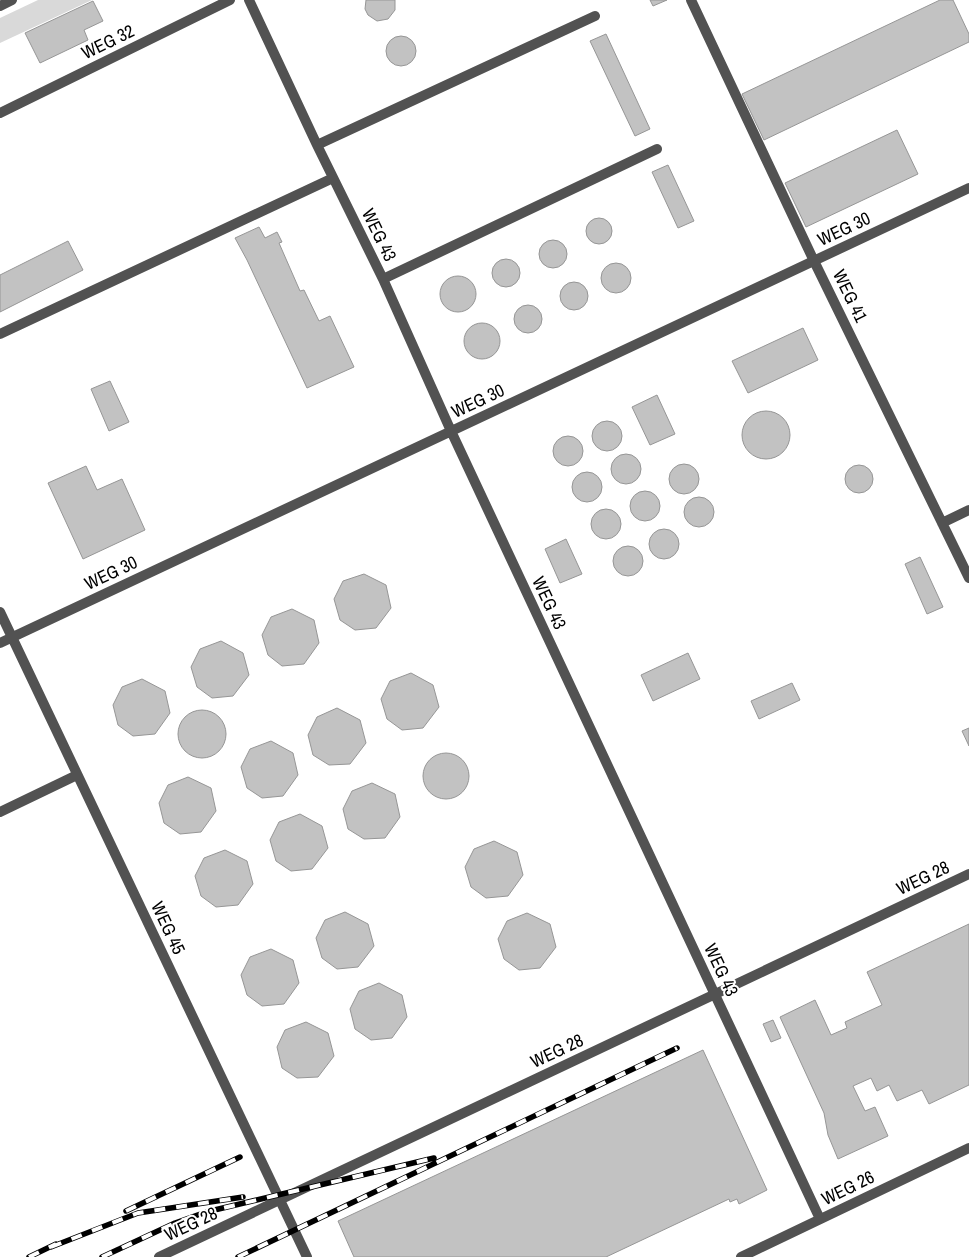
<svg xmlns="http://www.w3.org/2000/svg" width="969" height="1257" viewBox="0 0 969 1257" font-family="'Archivo Narrow',sans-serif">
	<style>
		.green { fill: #d9d9d9 }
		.building { fill: #c2c2c2; stroke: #969696 }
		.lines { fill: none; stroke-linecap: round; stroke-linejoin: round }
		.lane { stroke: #525252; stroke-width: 10 }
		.street { stroke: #525252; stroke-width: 10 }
		.rail-casing { stroke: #000; stroke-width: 5.5 }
		.rail { stroke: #fff; stroke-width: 4; stroke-dasharray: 11; stroke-linecap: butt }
		.labels { text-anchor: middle; stroke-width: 4; stroke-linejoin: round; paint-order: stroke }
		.street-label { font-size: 18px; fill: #000; stroke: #fff }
	</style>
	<rect width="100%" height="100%" fill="#fff"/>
	<path class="green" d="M38,0h54l-92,43v-25z"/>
	<path class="building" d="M366,0h29v10l-7,9 -11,2 -9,-6 -3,-6z
		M650,0h17l-14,6z
		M940,0h13l16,34v8l-205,98 -22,-46z
		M93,1l10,20 -19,9 4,10 -48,23 -15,-30z
		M606,34l44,95 -15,7 -45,-95z
		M386 51a15 15 0 1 1 30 0a15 15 0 1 1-30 0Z
		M897,130l21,44 -112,53 -21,-44z
		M668,165l26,56 -16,7 -26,-56z
		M586 231a13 13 0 1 1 26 0a13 13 0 1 1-26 0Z
		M259,227l6,11 12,-6 5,10 -3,1 21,48 4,-1 15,31 11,-5 24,51 -47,21 -60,-128 -12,-22z
		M539 254a14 14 0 1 1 28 0a14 14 0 1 1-28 0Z
		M68,241l15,29 -83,42v-37z
		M492 273a14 14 0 1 1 28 0a14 14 0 1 1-28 0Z
		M601 278a15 15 0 1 1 30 0a15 15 0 1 1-30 0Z
		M440 294a18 18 0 1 1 36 0a18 18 0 1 1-36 0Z
		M560 296a14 14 0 1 1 28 0a14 14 0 1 1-28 0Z
		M514 319a14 14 0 1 1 28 0a14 14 0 1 1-28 0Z
		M464 341a18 18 0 1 1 36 0a18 18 0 1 1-36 0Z
		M803,328l15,32 -70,33 -16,-32z
		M110,381l19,41 -20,9 -18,-42z
		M657,395l18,39 -25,11 -18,-38z
		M742 435a24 24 0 1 1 48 0a24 24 0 1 1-48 0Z
		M592 436a15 15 0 1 1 30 0a15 15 0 1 1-30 0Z
		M553 451a15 15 0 1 1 30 0a15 15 0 1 1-30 0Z
		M611 469a15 15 0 1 1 30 0a15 15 0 1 1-30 0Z
		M669 479a15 15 0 1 1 30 0a15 15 0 1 1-30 0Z
		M845 479a14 14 0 1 1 28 0a14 14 0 1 1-28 0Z
		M86,466l11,24 25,-11 23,51 -62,29 -35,-76z
		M572 487a15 15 0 1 1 30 0a15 15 0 1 1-30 0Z
		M630 506a15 15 0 1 1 30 0a15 15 0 1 1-30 0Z
		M684 512a15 15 0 1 1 30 0a15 15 0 1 1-30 0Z
		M591 524a15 15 0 1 1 30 0a15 15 0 1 1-30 0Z
		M649 544a15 15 0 1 1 30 0a15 15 0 1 1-30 0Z
		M566,539l16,35 -22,9 -15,-34z
		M613 561a15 15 0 1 1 30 0a15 15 0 1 1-30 0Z
		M920,557l23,50 -16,7 -22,-50z
		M364,574l22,11 5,23 -15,20 -21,2 -15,-10 -6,-21 9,-18z
		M292,609l22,11 5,23 -15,21 -22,2 -14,-11 -6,-20 9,-18z
		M221,641l22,12 6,22 -16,21 -21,2 -15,-11 -6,-20 9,-18z
		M688,653l12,26 -47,22 -12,-26z
		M411,673l22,12 6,22 -16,21 -21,2 -15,-11 -6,-20 9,-18z
		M142,679l23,12 5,22 -15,21 -22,2 -15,-11 -5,-20 9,-18z
		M792,683l8,17 -41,19 -8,-18z
		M337,708l23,12 6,23 -16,21 -21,1 -16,-10 -5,-20 9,-18z
		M178 734a24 24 0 1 1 48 0a24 24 0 1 1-48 0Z
		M969,728v18l-7,-15z
		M271,741l22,12 5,22 -15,21 -21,2 -15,-10 -6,-21 9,-18z
		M423 776a23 23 0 1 1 46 0a23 23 0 1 1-46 0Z
		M188,777l23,11 5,23 -15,21 -21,2 -16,-11 -5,-20 9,-18z
		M372,783l23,11 5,23 -15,21 -21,1 -16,-10 -5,-20 9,-18z
		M300,814l22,12 6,22 -16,21 -21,2 -15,-10 -6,-21 9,-18z
		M494,841l23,11 6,23 -15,21 -22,2 -15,-11 -6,-20 9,-18z
		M225,850l22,11 6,23 -15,21 -22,2 -15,-11 -6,-20 9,-18z
		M345,912l23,12 6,22 -16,21 -21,2 -15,-11 -6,-20 9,-18z
		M527,913l23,11 6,23 -16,21 -21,2 -15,-11 -6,-20 9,-18z
		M969,924v161l-40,19 -7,-14 -25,11 -8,-16 -12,6 -6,-13 -18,8 12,25 10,-4 13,29 -50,23 -10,-24 -4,-22 -44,-96 35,-17 16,35 16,-7 -2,-6 37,-17 -15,-33z
		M271,949l22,11 6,23 -15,21 -22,2 -15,-11 -6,-20 9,-18z
		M379,983l23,12 5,22 -15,21 -21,2 -16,-11 -5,-20 9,-18z
		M773,1020l8,18 -10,4 -8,-18z
		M306,1022l22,11 6,23 -16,21 -21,1 -15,-10 -5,-21 8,-17z
		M703,1050l64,140 -28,14 -2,-5 -7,3 -1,-3 -123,58h-252l-16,-36z"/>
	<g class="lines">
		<path class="lane" d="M249,0l68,145 66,134 68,152 369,788
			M691,0l123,261 155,317
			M0,113l230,-113
			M317,145l278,-129
			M383,279l274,-130
			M0,334l333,-156
			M942,523l27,-13
			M0,612l307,645
			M0,643l969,-455
			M0,812l77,-37
			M159,1257l810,-383
			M741,1257l228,-109"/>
		<path class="street" d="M0,6l12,-6"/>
		<g class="rail-casing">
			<path id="rail" d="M126,1211l114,-54
				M51,1247l87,-34 105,-16
				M29,1257l27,-13
				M102,1257l73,-34 31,-11 228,-54
				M238,1257l439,-209"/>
		</g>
		<use href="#rail" class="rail"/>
	</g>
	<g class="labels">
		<g class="street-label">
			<text transform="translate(108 42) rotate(-26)" y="6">WEG 32</text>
			<text transform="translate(844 229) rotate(-25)" y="6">WEG 30</text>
			<text transform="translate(379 235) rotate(64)" y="6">WEG 43</text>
			<text transform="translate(850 296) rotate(64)" y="6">WEG 41</text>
			<text transform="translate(478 401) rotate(-25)" y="6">WEG 30</text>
			<text transform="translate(111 573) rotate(-25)" y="6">WEG 30</text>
			<text transform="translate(549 603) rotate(65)" y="6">WEG 43</text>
			<text transform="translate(923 878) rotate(-25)" y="6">WEG 28</text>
			<text transform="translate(168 928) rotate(65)" y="6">WEG 45</text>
			<text transform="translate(721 970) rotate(65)" y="6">WEG 43</text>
			<text transform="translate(557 1051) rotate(-25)" y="6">WEG 28</text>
			<text transform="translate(848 1188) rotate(-26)" y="6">WEG 26</text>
			<text transform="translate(191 1224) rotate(-25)" y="6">WEG 28</text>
		</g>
	</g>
</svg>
